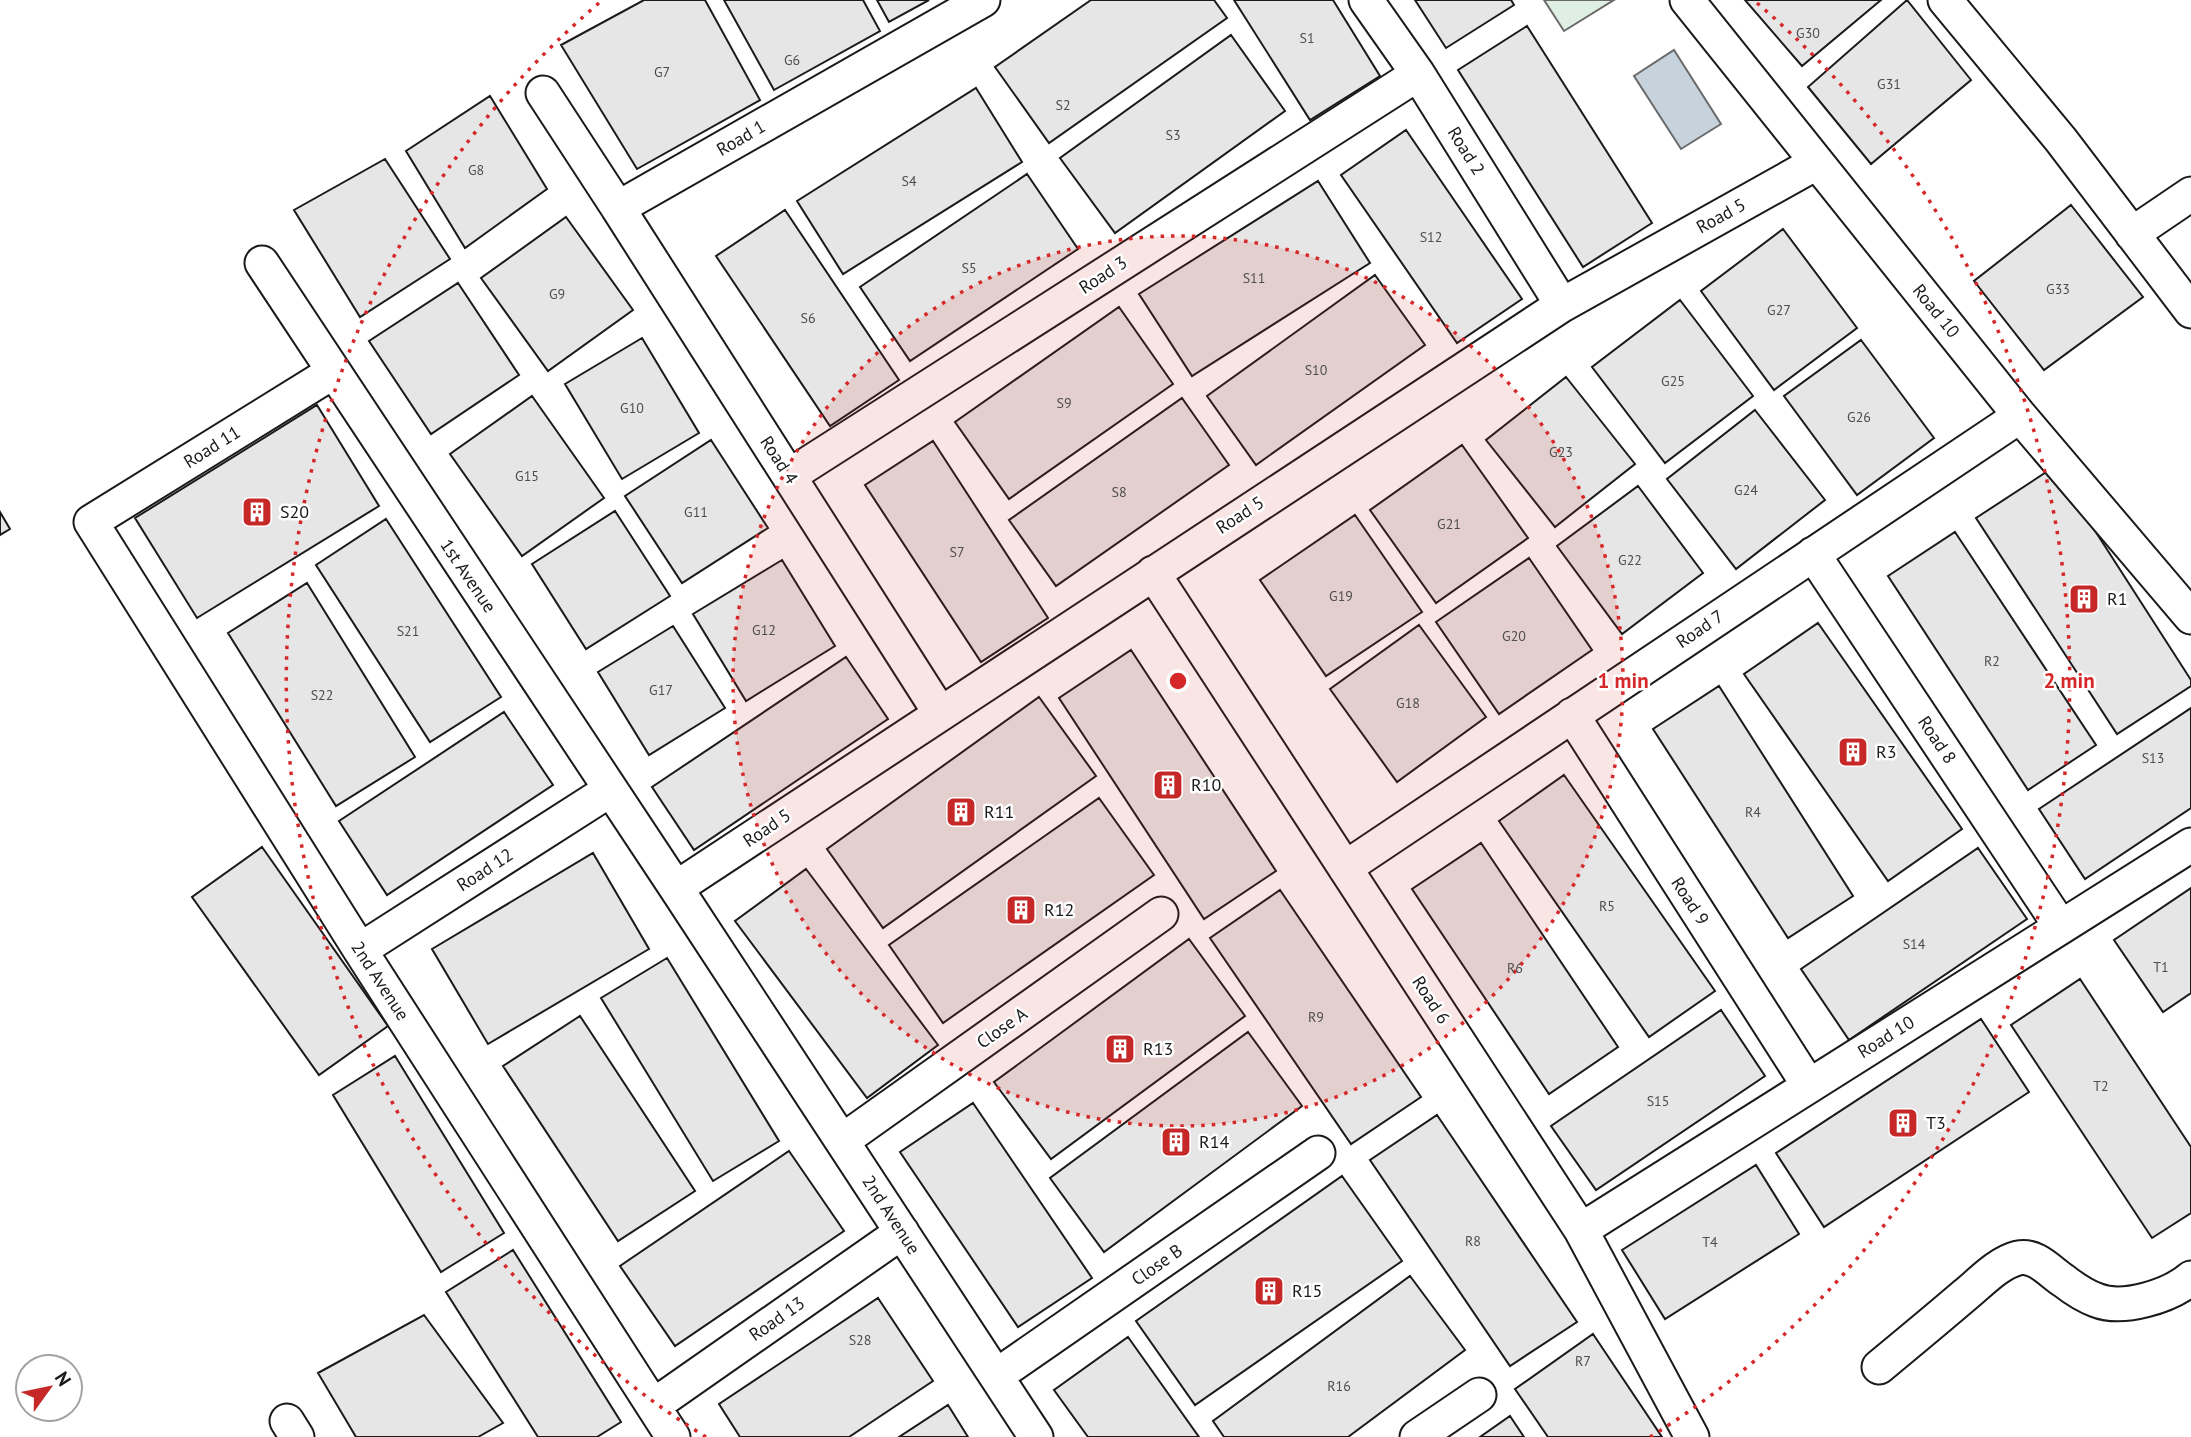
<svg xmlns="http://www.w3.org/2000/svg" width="2191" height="1437" viewBox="0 0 2191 1437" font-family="'PT Sans',sans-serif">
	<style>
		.green { fill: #e0efe3; stroke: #6a6a6a; stroke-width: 2 }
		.water { fill: #c6d2dc; stroke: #6a6a6a; stroke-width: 2 }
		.building { fill: #e6e6e6; stroke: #1a1a1a; stroke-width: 2 }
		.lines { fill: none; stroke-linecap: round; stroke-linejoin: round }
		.street-casing { stroke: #1a1a1a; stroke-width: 37 }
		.street { stroke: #fff; stroke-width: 33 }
		.ring { fill: none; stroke: #d62828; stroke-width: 3.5; stroke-dasharray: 3.5 7 }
		.labels { text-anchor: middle; stroke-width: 5; stroke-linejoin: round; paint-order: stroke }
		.number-label { font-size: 14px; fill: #4d4d4d }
		.street-label { font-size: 18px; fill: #1a1a1a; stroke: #fff }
		.poi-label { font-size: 18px; fill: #1a1a1a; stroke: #fff; text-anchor: start }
		.centre { fill: #d62828; stroke: #fff; stroke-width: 3.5 }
		.ring-label { font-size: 21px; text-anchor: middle; font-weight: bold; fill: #d62828; stroke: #fff; stroke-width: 5; stroke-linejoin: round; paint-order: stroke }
	</style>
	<rect width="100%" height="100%" fill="#fff"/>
	<path class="green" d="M1544,0h70l-50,31z"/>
	<path class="water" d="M1674,50l47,74 -40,25 -47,-73z"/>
	<path class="building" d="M644,0h61l55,100 -123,69 -76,-124z
		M724,0h139l17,31 -106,59z
		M877,0h52l-40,22z
		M1091,0h123l13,18 -178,125 -54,-76z
		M1234,0h99l47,76 -70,44z
		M1415,0h96l3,5 -68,43z
		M1745,0h136l-79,66z
		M1907,0l64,80 -100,84 -63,-77z
		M1527,26l125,197 -69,44 -125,-197z
		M1231,35l54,76 -170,122 -55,-75z
		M976,88l46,74 -179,112 -46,-73z
		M490,96l57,93 -82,59 -59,-97z
		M1406,130l116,169 -65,44 -116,-168z
		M385,159l65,100 -90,58 -66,-107z
		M1027,174l51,75 -168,112 -50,-74z
		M1318,181l52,82 -178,113 -53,-82z
		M2071,205l72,92 -99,73 -70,-89z
		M785,210l114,170 -69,46 -114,-170z
		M566,217l67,93 -85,61 -67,-93z
		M1783,229l74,99 -83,62 -73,-99z
		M1375,275l50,70 -169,120 -49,-69z
		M458,283l61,92 -88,59 -62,-93z
		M1680,300l73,96 -88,67 -73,-96z
		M1119,307l54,77 -164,115 -54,-77z
		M642,338l57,95 -77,46 -57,-95z
		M1861,340l73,98 -77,57 -73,-99z
		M1566,377l69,87 -80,63 -69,-87z
		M532,396l72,102 -82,58 -72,-102z
		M1182,398l47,67 -173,121 -47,-66z
		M317,405l62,101 -182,112 -62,-100z
		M1755,410l70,90 -89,69 -69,-90z
		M711,440l57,88 -86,55 -57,-87z
		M933,441l115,177 -67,44 -116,-177z
		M1462,445l66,93 -92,65 -66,-93z
		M2054,467l137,213v6l-74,48 -141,-216z
		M1638,486l65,87 -81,61 -65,-88z
		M615,511l55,85 -84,53 -54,-85z
		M0,512l10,17 -10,6z
		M1355,515l67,97 -96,64 -66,-96z
		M386,519l115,178 -71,45 -114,-177z
		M1955,532l141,213 -68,45 -140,-214z
		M1529,558l63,92 -93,64 -63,-92z
		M782,560l53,86 -89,55 -53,-87z
		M307,583l108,174 -79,49 -108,-173z
		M1818,623l144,206 -74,52 -144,-207z
		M1419,625l67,92 -89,65 -67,-93z
		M673,626l52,82 -76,47 -51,-83z
		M1131,650l145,221 -72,48 -145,-221z
		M846,657l42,62 -194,131 -42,-63z
		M1719,686l134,210 -65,42 -135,-209z
		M1039,697l57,79 -213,152 -56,-79z
		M2191,708v100l-106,71 -46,-70z
		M504,712l49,73 -166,110 -48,-74z
		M1564,775l151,216 -66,46 -150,-216z
		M1099,798l55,77 -211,148 -54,-78z
		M1481,843l137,204 -69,47 -137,-205z
		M262,847l126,179 -69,49 -127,-178z
		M1978,848l49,71 -178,121 -48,-71z
		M593,853l56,96 -161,95 -56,-95z
		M806,869l132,176 -71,53 -132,-177z
		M2191,888v105l-28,19 -49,-72z
		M1280,890l141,207 -70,47 -141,-206z
		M1189,939l56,77 -194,143 -57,-77z
		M667,958l112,183 -66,40 -112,-183z
		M2080,979l111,168v66l-39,25 -141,-213z
		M1721,1010l44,66 -169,114 -45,-64z
		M580,1016l115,175 -77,50 -115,-175z
		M1981,1019l48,73 -205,135 -48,-74z
		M1248,1032l54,74 -198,146 -54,-74z
		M395,1056l109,177 -63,39 -108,-177z
		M973,1103l119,175 -74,49 -118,-175z
		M1437,1115l140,207 -67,44 -140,-206z
		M789,1151l55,80 -169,115 -55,-80z
		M1756,1165l43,69 -134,85 -43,-69z
		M1342,1176l60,85 -207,144 -59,-84z
		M513,1250l108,172 -24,15h-59l-92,-145z
		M1410,1276l55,74 -117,87h-124l-11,-16z
		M878,1298l55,83 -84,56h-109l-21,-33z
		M424,1315l79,108 -25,14h-122l-38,-64z
		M1593,1334l69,103h-114l-33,-48z
		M1128,1337l71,100h-111l-34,-47z
		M948,1405l20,32h-69z
		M1510,1416l14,21h-44z"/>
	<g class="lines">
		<g class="street-casing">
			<path id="street" d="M1366,0l52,74 144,231
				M1687,0l333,416 171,201
				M1945,0l116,140 130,171
				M543,93l75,115 365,-208
				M618,208l322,505
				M2132,234l59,-40
				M262,263l414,625 360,549
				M333,372l-242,150 269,428 313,487
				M789,476l629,-402
				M1813,554l248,373
				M1153,573l428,657 111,207
				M1572,715l237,371
				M1345,868l675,-452
				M676,888l886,-583 254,-142
				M360,950l250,-160
				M842,1141l319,-227
				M1581,1230l610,-385
				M1879,1367c29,-24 58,-48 86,-72 15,-12 33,-32 53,-37 18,-4 32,14 46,23 9,7 21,15 32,19 27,11 74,-4 95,-22
				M996,1376l322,-223
				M653,1406l249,-174
				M287,1421l10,16
				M1417,1437l62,-42"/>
		</g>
		<use href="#street" class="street"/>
	</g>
	<circle cx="1178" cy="681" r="445" fill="#d62828" fill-opacity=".12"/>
	<g class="ring">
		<circle cx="1178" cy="681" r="445"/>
		<path d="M706 1437A891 891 0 0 1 599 3M1757 3A891 891 0 0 1 1650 1437"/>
	</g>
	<defs>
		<g id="building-square" transform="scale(1.575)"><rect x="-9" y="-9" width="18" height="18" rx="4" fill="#c62828" stroke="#fff"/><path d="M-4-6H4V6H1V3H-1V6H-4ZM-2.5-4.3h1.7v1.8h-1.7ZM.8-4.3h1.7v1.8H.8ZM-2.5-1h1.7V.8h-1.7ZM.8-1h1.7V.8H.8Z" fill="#fff"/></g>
	</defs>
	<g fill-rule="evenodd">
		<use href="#building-square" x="257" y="512"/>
		<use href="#building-square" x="2084" y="599"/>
		<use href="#building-square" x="1853" y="752"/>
		<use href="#building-square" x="1168" y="785"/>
		<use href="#building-square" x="961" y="812"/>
		<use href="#building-square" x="1021" y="910"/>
		<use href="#building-square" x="1120" y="1049"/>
		<use href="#building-square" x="1903" y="1123"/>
		<use href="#building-square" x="1176" y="1142"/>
		<use href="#building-square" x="1269" y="1291"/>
	</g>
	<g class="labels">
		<g class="number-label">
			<text x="1808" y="38">G30</text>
			<text x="1307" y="43">S1</text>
			<text x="792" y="65">G6</text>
			<text x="662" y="77">G7</text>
			<text x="1889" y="89">G31</text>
			<text x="1063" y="110">S2</text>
			<text x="1173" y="140">S3</text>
			<text x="476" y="175">G8</text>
			<text x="909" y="186">S4</text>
			<text x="1431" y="242">S12</text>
			<text x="969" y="273">S5</text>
			<text x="1254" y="283">S11</text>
			<text x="2058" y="294">G33</text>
			<text x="557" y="299">G9</text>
			<text x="1779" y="315">G27</text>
			<text x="808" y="323">S6</text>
			<text x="1316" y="375">S10</text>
			<text x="1673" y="386">G25</text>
			<text x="1064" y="408">S9</text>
			<text x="632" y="413">G10</text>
			<text x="1859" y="422">G26</text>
			<text x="1561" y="457">G23</text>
			<text x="527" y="481">G15</text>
			<text x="1746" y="495">G24</text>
			<text x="1119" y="497">S8</text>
			<text x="696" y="517">G11</text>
			<text x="1449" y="529">G21</text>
			<text x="957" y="557">S7</text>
			<text x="1630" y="565">G22</text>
			<text x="1341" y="601">G19</text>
			<text x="764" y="635">G12</text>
			<text x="408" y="636">S21</text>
			<text x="1514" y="641">G20</text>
			<text x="1992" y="666">R2</text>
			<text x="661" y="695">G17</text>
			<text x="322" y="700">S22</text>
			<text x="1408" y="708">G18</text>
			<text x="2153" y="763">S13</text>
			<text x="1753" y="817">R4</text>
			<text x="1607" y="911">R5</text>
			<text x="1914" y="949">S14</text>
			<text x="2161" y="972">T1</text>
			<text x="1515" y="973">R6</text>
			<text x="1316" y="1022">R9</text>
			<text x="2101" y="1091">T2</text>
			<text x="1658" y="1106">S15</text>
			<text x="1473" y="1246">R8</text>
			<text x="1710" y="1247">T4</text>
			<text x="860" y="1345">S28</text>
			<text x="1583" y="1366">R7</text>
			<text x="1339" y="1391">R16</text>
		</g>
		<g class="street-label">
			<text transform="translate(741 138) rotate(-30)" y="6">Road 1</text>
			<text transform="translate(1466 151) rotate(58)" y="6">Road 2</text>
			<text transform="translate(1721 216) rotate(-29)" y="6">Road 5</text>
			<text transform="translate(1103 275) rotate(-33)" y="6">Road 3</text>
			<text transform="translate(1936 311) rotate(51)" y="6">Road 10</text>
			<text transform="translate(212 447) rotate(-32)" y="6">Road 11</text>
			<text transform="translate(779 460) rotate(57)" y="6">Road 4</text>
			<text transform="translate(1240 515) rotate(-33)" y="6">Road 5</text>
			<text transform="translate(468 576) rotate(56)" y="6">1st Avenue</text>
			<text transform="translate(1700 629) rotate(-34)" y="6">Road 7</text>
			<text transform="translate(1937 740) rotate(56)" y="6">Road 8</text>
			<text transform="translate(767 828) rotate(-34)" y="6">Road 5</text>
			<text transform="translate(485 870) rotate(-33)" y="6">Road 12</text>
			<text transform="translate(1690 901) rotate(57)" y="6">Road 9</text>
			<text transform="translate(380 981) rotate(57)" y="6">2nd Avenue</text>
			<text transform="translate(1431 1000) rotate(57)" y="6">Road 6</text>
			<text transform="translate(1002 1028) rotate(-35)" y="6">Close A</text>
			<text transform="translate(1886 1037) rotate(-32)" y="6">Road 10</text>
			<text transform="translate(891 1215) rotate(57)" y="6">2nd Avenue</text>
			<text transform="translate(1157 1265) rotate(-35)" y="6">Close B</text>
			<text transform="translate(777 1319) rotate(-35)" y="6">Road 13</text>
		</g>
		<g class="poi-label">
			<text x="280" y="518">S20</text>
			<text x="2107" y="605">R1</text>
			<text x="1876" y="758">R3</text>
			<text x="1191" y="791">R10</text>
			<text x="984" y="818">R11</text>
			<text x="1044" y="916">R12</text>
			<text x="1143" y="1055">R13</text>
			<text x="1926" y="1129">T3</text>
			<text x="1199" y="1148">R14</text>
			<text x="1292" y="1297">R15</text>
		</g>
	</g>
	<circle cx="1178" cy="681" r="10" class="centre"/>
	<g class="ring-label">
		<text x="1623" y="688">1 min</text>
		<text x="2069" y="688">2 min</text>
	</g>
	<g transform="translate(49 1388) rotate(57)"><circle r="33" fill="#ffffff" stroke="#a3a3a3" stroke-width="2"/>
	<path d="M0-5L12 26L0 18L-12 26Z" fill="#c62828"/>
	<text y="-10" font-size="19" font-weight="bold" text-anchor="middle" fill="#1a1a1a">N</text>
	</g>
</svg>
